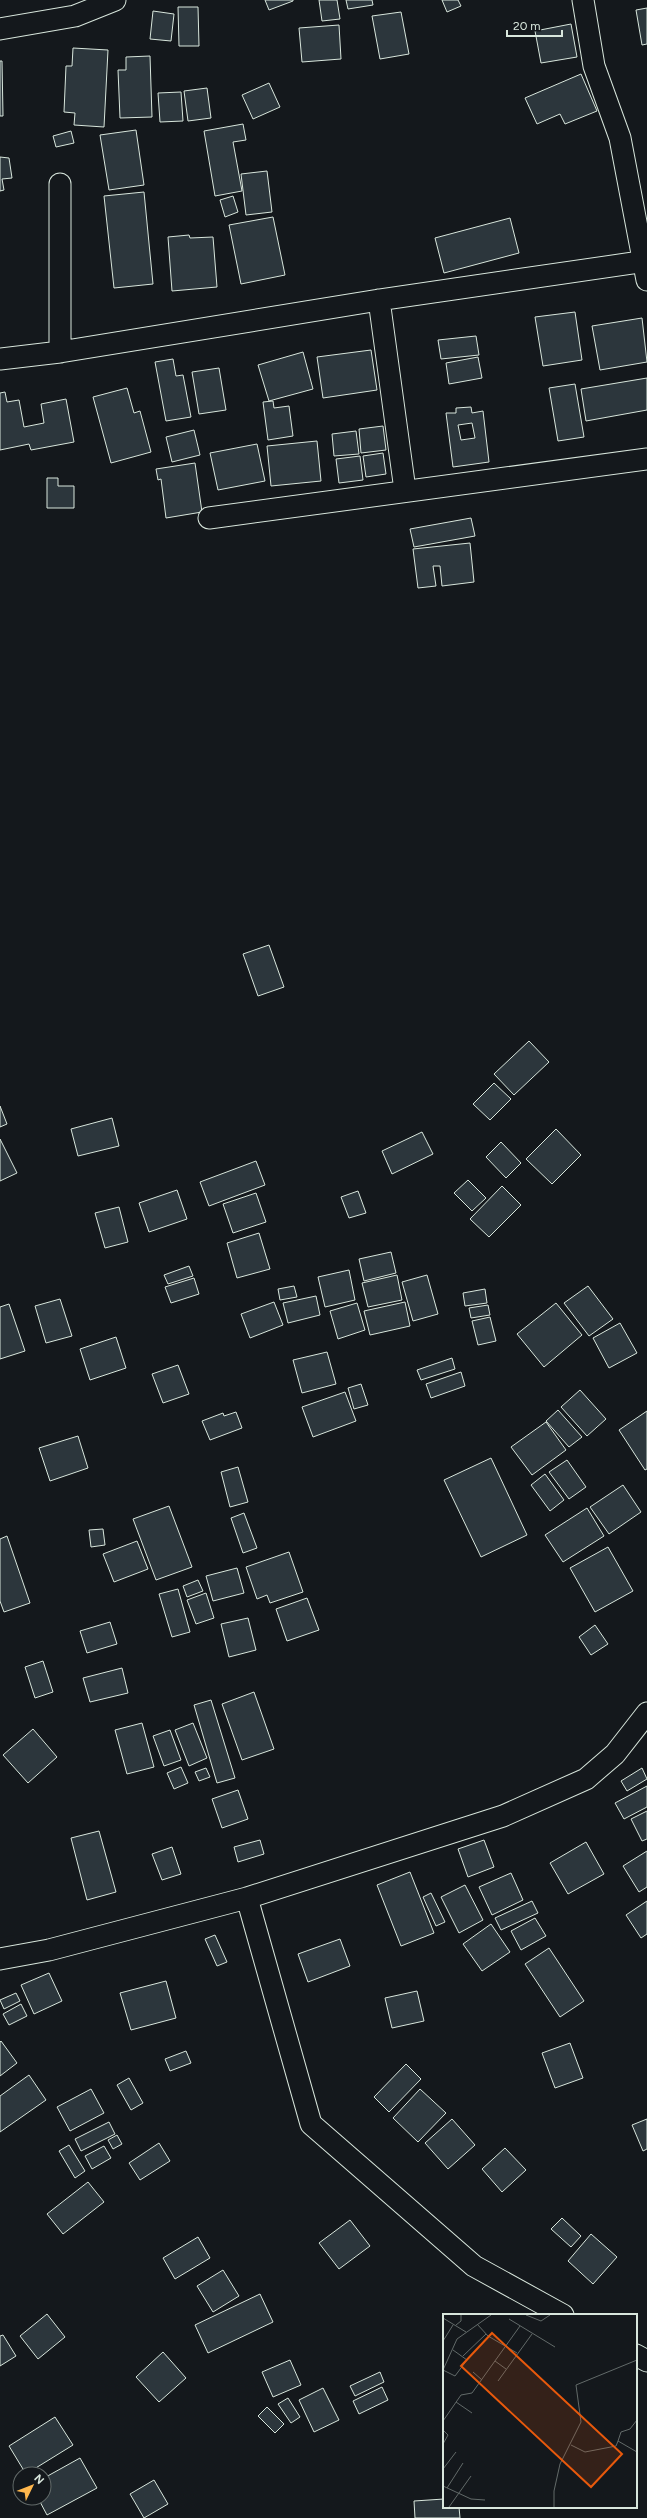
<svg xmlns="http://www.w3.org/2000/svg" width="647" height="2518" viewBox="0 0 647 2518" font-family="Figtree,sans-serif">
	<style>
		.building { fill: #2c363c; stroke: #d8e6dc; fill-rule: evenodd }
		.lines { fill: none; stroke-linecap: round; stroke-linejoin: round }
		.minor-casing { stroke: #d8e6dc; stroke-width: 23 }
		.minor { stroke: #14181c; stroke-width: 21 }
		.inset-road { fill: none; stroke: #626a69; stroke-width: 1 }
		.view { fill: #e8590c; fill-opacity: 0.15; stroke: #e8590c; stroke-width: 2 }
		.inset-edge { fill: none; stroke: #d8e6dc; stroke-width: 2 }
	</style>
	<rect width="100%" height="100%" fill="#14181c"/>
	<path class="building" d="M265,0h28v1l-24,9z
		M319,0h18l3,19 -18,2z
		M346,0h26l1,5 -25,4z
		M442,0h16l3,6 -14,6z
		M178,7h20l1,39h-20z
		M647,8v36l-5,1 -6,-35z
		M153,11l21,3 -3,27 -21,-2z
		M401,12l8,42 -29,5 -8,-43z
		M571,24l6,33 -36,6 -6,-32z
		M339,25l2,34 -39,3 -3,-34z
		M73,48l35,2 -4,77 -30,-2 1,-12 -11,-1 2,-46h6z
		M150,56l2,61 -32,1 -2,-48h8v-13z
		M0,61h2l1,55h-3z
		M581,74l16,37 -32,13 -5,-10 -23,10 -12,-26z
		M269,83l11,24 -27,12 -11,-24z
		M207,88l4,30 -23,3 -4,-30z
		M181,92l2,29 -23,1 -2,-29z
		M243,124l3,16 -13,2 9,49 -27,5 -11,-65z
		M136,130l8,55 -35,5 -9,-55z
		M71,131l3,12 -18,4 -3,-11z
		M0,157l9,1 3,20 -10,1 2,11 -4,1z
		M267,171l5,41 -26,3 -5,-41z
		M144,192l9,92 -39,4 -10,-92z
		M233,196l5,16 -13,5 -5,-17z
		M273,217l12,58 -44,9 -12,-59z
		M510,218l9,35 -75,20 -9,-35z
		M189,235l1,3 23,-1 4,50 -45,4 -4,-54z
		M575,312l7,48 -39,6 -8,-49z
		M642,318l5,44 -47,8 -8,-44z
		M476,336l3,19 -38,4 -3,-19z
		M371,350l6,40 -54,8 -6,-41z
		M303,352l10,37 -44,12 -11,-36z
		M478,357l4,21 -33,6 -3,-21z
		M173,359l3,17 7,-1 8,42 -25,4 -11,-59z
		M219,368l7,42 -27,4 -7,-42z
		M647,378v32l-61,11 -5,-32z
		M575,384l9,53 -26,4 -9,-53z
		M127,388l7,25 6,-2 11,41 -40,11 -18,-66z
		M5,392l2,10 12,-2 5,27 20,-4 -3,-19 25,-5 8,43 -43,8 -2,-6 -29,6v-57z
		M273,401l1,7 15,-2 4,30 -25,4 -5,-38z
		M471,407l1,6 11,-2 6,51 -36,5 -7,-54h10v-5zM472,423l3,15 -14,2 -3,-15z
		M383,426l3,24 -25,3 -2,-24z
		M194,430l6,25 -28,7 -6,-25z
		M356,431l3,23 -25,2 -2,-22z
		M317,441l4,40 -50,5 -4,-40z
		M257,444l8,37 -47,9 -8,-37z
		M383,453l3,21 -20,3 -3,-21z
		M360,456l3,24 -24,3 -3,-24z
		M195,463l7,49 -36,6 -5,-39 -3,1 -2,-11z
		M47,478h11v8h16v22h-27z
		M471,518l4,18 -61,11 -4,-18z
		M470,543l4,39 -32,4 -2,-20h-7l3,20 -18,2 -5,-39z
		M269,945l15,42 -26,9 -15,-42z
		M529,1041l20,21 -35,33 -20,-21z
		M494,1083l17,16 -21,21 -17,-16z
		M0,1106l7,18 -7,3z
		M112,1118l7,28 -41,10 -7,-27z
		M556,1129l25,26 -29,29 -26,-25z
		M422,1132l11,22 -41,20 -10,-23z
		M0,1139l17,34 -17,8z
		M501,1142l20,21 -15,15 -20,-21z
		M256,1161l9,24 -56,21 -9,-24z
		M468,1180l18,18 -14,13 -18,-18z
		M502,1186l19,19 -32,32 -19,-18z
		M177,1190l10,29 -38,13 -10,-29z
		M358,1191l8,22 -17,5 -8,-21z
		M256,1193l10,29 -33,11 -10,-29z
		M119,1207l9,35 -23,6 -10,-35z
		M259,1233l11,36 -33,9 -10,-35z
		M391,1252l5,21 -32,8 -5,-22z
		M189,1266l4,10 -25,8 -4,-9z
		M349,1270l6,30 -30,7 -7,-30z
		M397,1275l5,25 -34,7 -6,-24z
		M427,1275l11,39 -25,7 -11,-39z
		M194,1278l5,16 -28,9 -6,-16z
		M294,1286l3,11 -17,3 -2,-11z
		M588,1286l25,33 -24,17 -25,-33z
		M485,1289l2,14 -22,3 -2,-13z
		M316,1296l4,19 -32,8 -5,-20z
		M60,1299l12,37 -26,7 -11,-37z
		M274,1302l9,23 -33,13 -9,-24z
		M405,1302l5,24 -40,9 -6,-24z
		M357,1303l8,27 -27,9 -8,-28z
		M556,1303l26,32 -38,32 -27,-33z
		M9,1304l16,47 -25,8v-52z
		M488,1305l2,10 -19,3 -2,-10z
		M490,1317l6,24 -18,4 -6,-24z
		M620,1323l17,30 -28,15 -16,-30z
		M116,1337l10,31 -36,12 -10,-31z
		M327,1352l9,32 -34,9 -9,-33z
		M452,1358l3,11 -34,11 -4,-10z
		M178,1365l11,29 -26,9 -11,-29z
		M461,1372l4,14 -34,12 -5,-14z
		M361,1384l7,21 -14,4 -6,-21z
		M580,1390l26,29 -19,17 -26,-29z
		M345,1392l11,29 -43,16 -11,-30z
		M558,1410l24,27 -13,10 -23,-26z
		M647,1411v58l-2,1 -26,-40z
		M236,1412l6,16 -32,12 -8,-19 21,-8 1,3z
		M546,1422l20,28 -34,25 -21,-28z
		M78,1436l10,32 -38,13 -11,-33z
		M491,1458l36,77 -46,22 -37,-77z
		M567,1460l19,27 -17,12 -20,-27z
		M238,1467l10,35 -18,5 -9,-35z
		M545,1474l19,26 -14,11 -19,-26z
		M623,1485l18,27 -32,22 -19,-27z
		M169,1506l23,61 -36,13 -23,-61z
		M587,1508l17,28 -41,26 -18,-27z
		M244,1513l13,35 -14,5 -12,-35z
		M103,1529l2,16 -14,2 -2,-17z
		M7,1536l23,67 -26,9 -4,-11v-62z
		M137,1541l11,28 -34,13 -11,-28z
		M608,1547l25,44 -38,21 -25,-44z
		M289,1552l14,40 -33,11 -3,-8 -10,4 -11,-32z
		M237,1568l7,25 -31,8 -7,-25z
		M198,1580l5,11 -16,6 -4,-11z
		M178,1589l12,43 -18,5 -13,-43z
		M206,1593l8,25 -18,6 -9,-24z
		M307,1598l12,32 -32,11 -11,-32z
		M248,1618l8,32 -27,7 -8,-33z
		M110,1622l7,22 -30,9 -7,-22z
		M595,1625l13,19 -17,11 -12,-18z
		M43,1661l10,31 -18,6 -10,-31z
		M122,1668l6,25 -38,9 -7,-24z
		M254,1692l20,57 -32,11 -20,-56z
		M211,1700l24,78 -18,5 -23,-78z
		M142,1723l12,44 -27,7 -12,-44z
		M193,1723l14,35 -18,8 -14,-36z
		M33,1729l24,28 -29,26 -25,-28z
		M170,1730l11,30 -17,6 -11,-30z
		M181,1767l7,16 -14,6 -7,-16z
		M206,1768l4,9 -11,4 -4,-9z
		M642,1768l5,11 -20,12 -6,-10z
		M647,1786v21l-23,12 -9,-16z
		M238,1790l10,29 -26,9 -10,-29z
		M647,1811v28l-5,2 -11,-22z
		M99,1831l17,61 -29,8 -16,-62z
		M260,1840l4,14 -26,8 -4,-15z
		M484,1840l10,27 -26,10 -10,-28z
		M586,1842l18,32 -36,20 -18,-31z
		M172,1847l9,27 -19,6 -10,-26z
		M647,1851v36l-8,5 -16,-26z
		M410,1872l24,61 -33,13 -24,-61z
		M511,1873l12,27 -31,15 -13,-28z
		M465,1885l18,35 -24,13 -18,-36z
		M431,1893l14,29 -9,4 -13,-29z
		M532,1901l6,12 -37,17 -6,-12z
		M647,1901v33l-6,4 -15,-23z
		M535,1918l11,18 -25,14 -10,-19z
		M491,1924l19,28 -28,19 -19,-27z
		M215,1935l12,27 -10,4 -12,-27z
		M340,1939l10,27 -42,16 -10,-28z
		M549,1948l35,53 -24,16 -35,-53z
		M49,1973l13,28 -28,13 -13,-29z
		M166,1981l10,37 -45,12 -11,-37z
		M417,1991l7,30 -32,7 -7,-30z
		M16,1993l4,8 -16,8 -4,-9z
		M21,2004l6,12 -18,9 -6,-11z
		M1,2041l16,22 -17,13v-34z
		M570,2043l13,35 -28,10 -13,-35z
		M186,2051l5,12 -21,8 -5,-12z
		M406,2064l15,15 -32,33 -15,-15z
		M29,2075l17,25 -46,32v-36z
		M129,2078l14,25 -12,7 -14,-25z
		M91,2089l13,24 -34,18 -13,-24z
		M420,2089l26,24 -28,29 -25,-24z
		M452,2119l23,26 -27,24 -23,-26z
		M647,2119v30l-4,2 -11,-26z
		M109,2122l6,12 -34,17 -6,-12z
		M117,2135l5,9 -9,5 -5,-9z
		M159,2143l11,18 -30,19 -11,-17z
		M69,2145l16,26 -10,7 -16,-27z
		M104,2146l7,12 -19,11 -7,-13z
		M505,2148l21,22 -24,22 -20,-23z
		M88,2182l16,20 -41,32 -16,-20z
		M562,2218l19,18 -10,11 -20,-18z
		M350,2220l20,26 -31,23 -20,-26z
		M591,2234l26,23 -24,27 -25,-23z
		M198,2237l12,21 -35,21 -12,-21z
		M223,2270l16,26 -26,16 -16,-26z
		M260,2294l13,28 -65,31 -13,-28z
		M47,2314l18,23 -27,22 -18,-23z
		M3,2335l13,21 -16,10v-30z
		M163,2352l23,26 -27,24 -23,-25z
		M290,2360l11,25 -28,12 -11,-25z
		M380,2372l4,10 -29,14 -5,-10z
		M382,2387l6,13 -29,14 -6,-13z
		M323,2388l16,32 -25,12 -15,-32z
		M288,2398l12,19 -9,6 -13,-19z
		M267,2407l17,17 -9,9 -17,-17z
		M55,2417l18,28 -47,29 -17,-28z
		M80,2458l17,30 -50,27 -9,-17h6v-20z
		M154,2480l14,24 -24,14 -14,-24z
		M444,2499v8h15l1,11h-45l-1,-17z"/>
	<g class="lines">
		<g class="minor-casing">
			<path id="minor" d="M583,0l11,66 26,72 27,142
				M0,29l75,-13 40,-16
				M379,300l26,190
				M60,352v-168
				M0,359l60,-7 319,-52 268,-39
				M209,518l438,-59
				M247,1898l64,226 163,142 89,49
				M0,1959l49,-9 198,-52 256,-82 83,-37 29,-25 32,-41
				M636,2355l11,6"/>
		</g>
		<use href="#minor" class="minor"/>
	</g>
	<g transform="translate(443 2314)">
		<rect width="194" height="194" fill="#14181c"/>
		<path class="inset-road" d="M83,1l15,6 9,-6M0,4l23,14M66,5l46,28M34,10l11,12 29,17M13,11l5,-4v-6M0,27l10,-16M10,36l14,10 -12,16 -12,-6 14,-31 34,-24M20,42l23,-22M52,47l11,8M30,58l9,8M55,67l34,-47M13,88l16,11M194,106l-7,9 -9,3 -3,9 19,11M0,107l18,-26 11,-2 48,-67M0,116l5,5 -5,9M128,131l14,7 31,-6 2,-5M0,155l13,-17M0,172l28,13 14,1M4,174l16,-25M6,193l22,-31M111,193v-16l6,-27 21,-42 -5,-37 61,-25"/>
		<path class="view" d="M49,19l130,121 -31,33 -130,-121z"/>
		<rect width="194" height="194" class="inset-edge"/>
	</g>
	<g transform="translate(32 2486) rotate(47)"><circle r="19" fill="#14181c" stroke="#626a69"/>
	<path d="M0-3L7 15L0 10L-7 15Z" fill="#ffb74d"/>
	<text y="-6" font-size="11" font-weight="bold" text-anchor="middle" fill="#d8e6dc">N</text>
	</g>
	<path d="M507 30v6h55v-6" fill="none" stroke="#d8e6dc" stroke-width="2"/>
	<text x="513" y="30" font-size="12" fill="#d8e6dc" stroke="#14181c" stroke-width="3" paint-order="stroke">20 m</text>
</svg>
